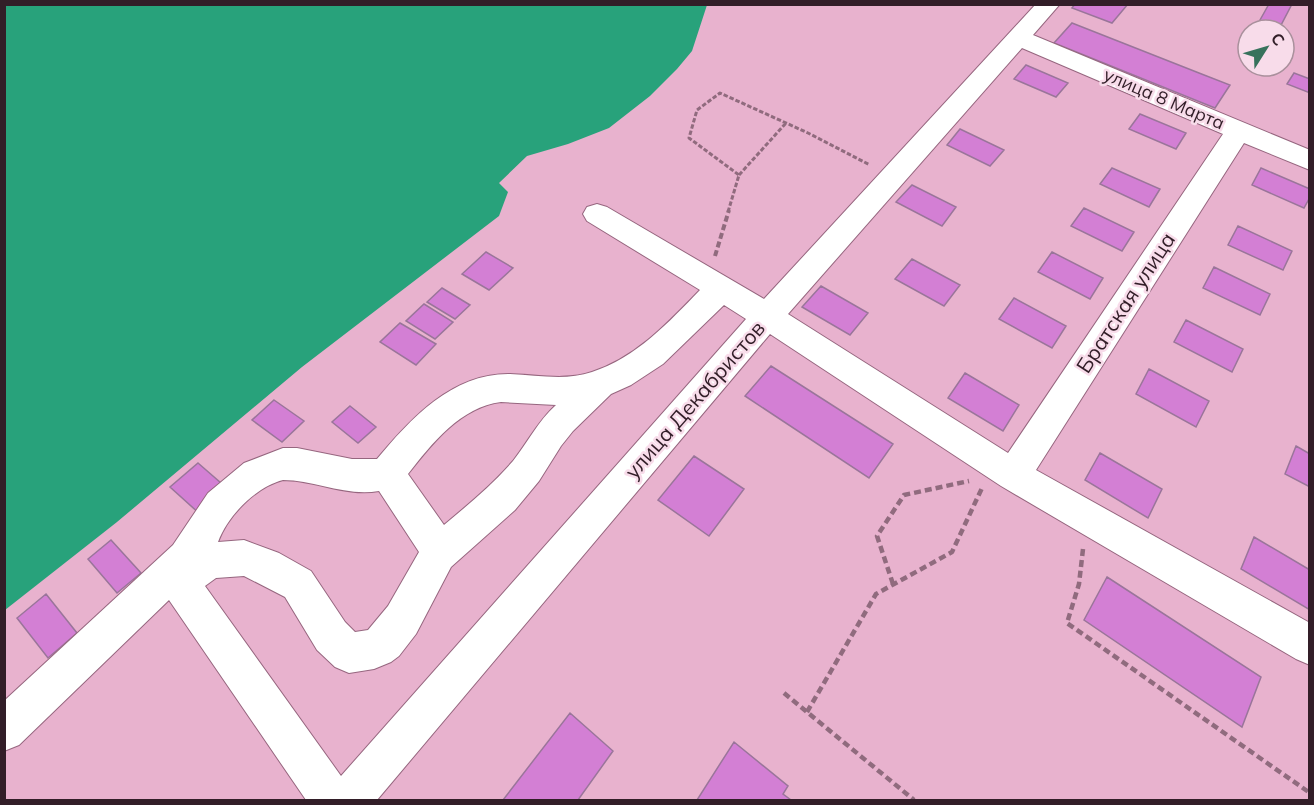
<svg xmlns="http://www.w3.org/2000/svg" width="1314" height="805" viewBox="0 0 1314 805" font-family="Mulish,sans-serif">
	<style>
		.water { fill: #28a27b }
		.building { fill: #d37fd4; stroke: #9a759a; stroke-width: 1.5 }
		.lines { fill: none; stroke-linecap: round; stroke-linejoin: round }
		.minor-casing { stroke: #96667f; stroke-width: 2 }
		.path-far2 { stroke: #906b7e; stroke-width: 3; stroke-dasharray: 4.5 2; stroke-linecap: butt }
		.path-far1 { stroke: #906b7e; stroke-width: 4; stroke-dasharray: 6 3; stroke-linecap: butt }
		.path { stroke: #906b7e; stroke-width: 4.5; stroke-dasharray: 7 4; stroke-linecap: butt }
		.minor { fill: #fff; fill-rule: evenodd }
		.labels { text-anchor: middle; stroke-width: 5; stroke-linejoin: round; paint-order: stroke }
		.far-street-label { font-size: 18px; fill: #321e28; stroke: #f8dcea }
		.street-label { font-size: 21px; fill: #321e28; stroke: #f8dcea }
	</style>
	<rect width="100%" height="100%" fill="#e8b2ce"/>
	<path class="water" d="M5,4h702v1l-15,46 -15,18 -27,27 -41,32 -41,16 -41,12 -28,27 9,9 -9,24 -197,151 -185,155 -112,88z"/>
	<path class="building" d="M1075,4h53l-16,19 -40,-15z
		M1269,4h23l-12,23 -20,-7z
		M1072,23l127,50 31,12 -15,23 -161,-65z
		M1026,65l42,18 -12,14 -42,-18z
		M1294,73l16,6v14l-23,-9z
		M1140,114l46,19 -10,16 -47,-20z
		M960,129l44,21 -14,16 -43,-21z
		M1112,168l48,21 -11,18 -49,-23z
		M1261,168l49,21v8l-6,11 -52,-23z
		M912,185l44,22 -14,19 -46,-24z
		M1084,208l50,24 -12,19 -51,-25z
		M1238,226l54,25 -9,19 -55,-25z
		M486,252l27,16 -24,22 -27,-16z
		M1052,252l51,26 -13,21 -52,-27z
		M912,259l48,26 -16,21 -49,-27z
		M1214,267l56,27 -10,21 -57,-27z
		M821,286l47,27 -18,22 -48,-28z
		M442,288l28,17 -15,14 -28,-17z
		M1014,298l52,28 -14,22 -53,-29z
		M424,304l29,18 -18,17 -29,-18z
		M1186,320l57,29 -11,23 -58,-30z
		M400,323l36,21 -20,21 -36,-23z
		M771,366l122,78 -24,34 -124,-82z
		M1149,369l60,32 -13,26 -60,-33z
		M965,373l54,32 -16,26 -55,-33z
		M274,400l30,21 -22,21 -30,-22z
		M350,406l26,21 -18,16 -26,-21z
		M1296,446l14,8v33l-25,-13z
		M1100,453l62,36 -14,29 -63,-38z
		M694,456l50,33 -35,47 -51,-36z
		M198,463l31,27 -28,25 -31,-28z
		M1254,537l56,33v40l-69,-41z
		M111,540l30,33 -24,20 -29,-34z
		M1107,577l154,100 -19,50 -158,-107z
		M46,594l31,39 -29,25 -31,-40z
		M570,713l43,38 -35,49h-75z
		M734,742l54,44 -5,8 8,6h-94z"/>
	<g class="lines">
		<g class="minor-casing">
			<path id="minor" d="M1036,4h24l-27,31 277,115v20l-66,-27 -208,327 274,153v42l-14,-6 -295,-173 -231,-152 -393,466h-71l-137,-200 -150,145 -15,6v-50l169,-156 35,-52 36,-30 39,-15h14l55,11h25c34,-41 76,-86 133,-85 27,1 56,7 82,-2 44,-14 77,-50 108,-82l-113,-69 -4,-7 4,-7 10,-3 10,3 157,92zM1022,48l201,86 -215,319 -220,-139zM724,305l22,14 -405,457 -136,-190 11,-8 28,-2 41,21 32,53 18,17 14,6 25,-4 17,-7 8,-6 17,-22 35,-67 64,-57 24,-29 22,-35 12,-15 38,-37 20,-9 32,-21zM501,402l55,3c-18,16 -28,37 -43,56 -21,24 -45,44 -69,64l-36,-51c24,-31 53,-67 93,-72zM283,480c33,0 63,17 96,11l40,61 -31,54 -20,24 -13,2 -10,-10 -34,-51 -32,-18 -35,-13 -26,2c10,-27 38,-55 65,-62z"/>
		</g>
		<path class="path-far2" d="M739,175l47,-52
			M728,212l11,-37 -50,-37 8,-28 23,-17 88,40 62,32"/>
		<path class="path-far1" d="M715,256l14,-46"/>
		<path class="path" d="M1083,549l-4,35 -12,39 243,170
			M893,584l-16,-48 27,-41 65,-14
			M784,693l130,107
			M807,712l69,-118 76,-42 30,-64"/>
		<use href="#minor" class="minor"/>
	</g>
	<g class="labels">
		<g class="far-street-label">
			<text transform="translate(1164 99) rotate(23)" y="6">улица 8 Марта</text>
		</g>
		<g class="street-label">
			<text transform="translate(1126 303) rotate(-57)" y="7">Братская улица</text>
			<text transform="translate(695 400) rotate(-49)" y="7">улица Декабристов</text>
		</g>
	</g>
	<rect width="1314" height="805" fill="none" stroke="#321e28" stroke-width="12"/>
	<g transform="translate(1266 48) rotate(53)"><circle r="28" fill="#f8dcea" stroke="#a9909c" stroke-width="1.5"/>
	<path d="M0-4.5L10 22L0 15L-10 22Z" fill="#37725c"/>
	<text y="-9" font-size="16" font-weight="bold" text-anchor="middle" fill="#321e28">С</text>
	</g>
</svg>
